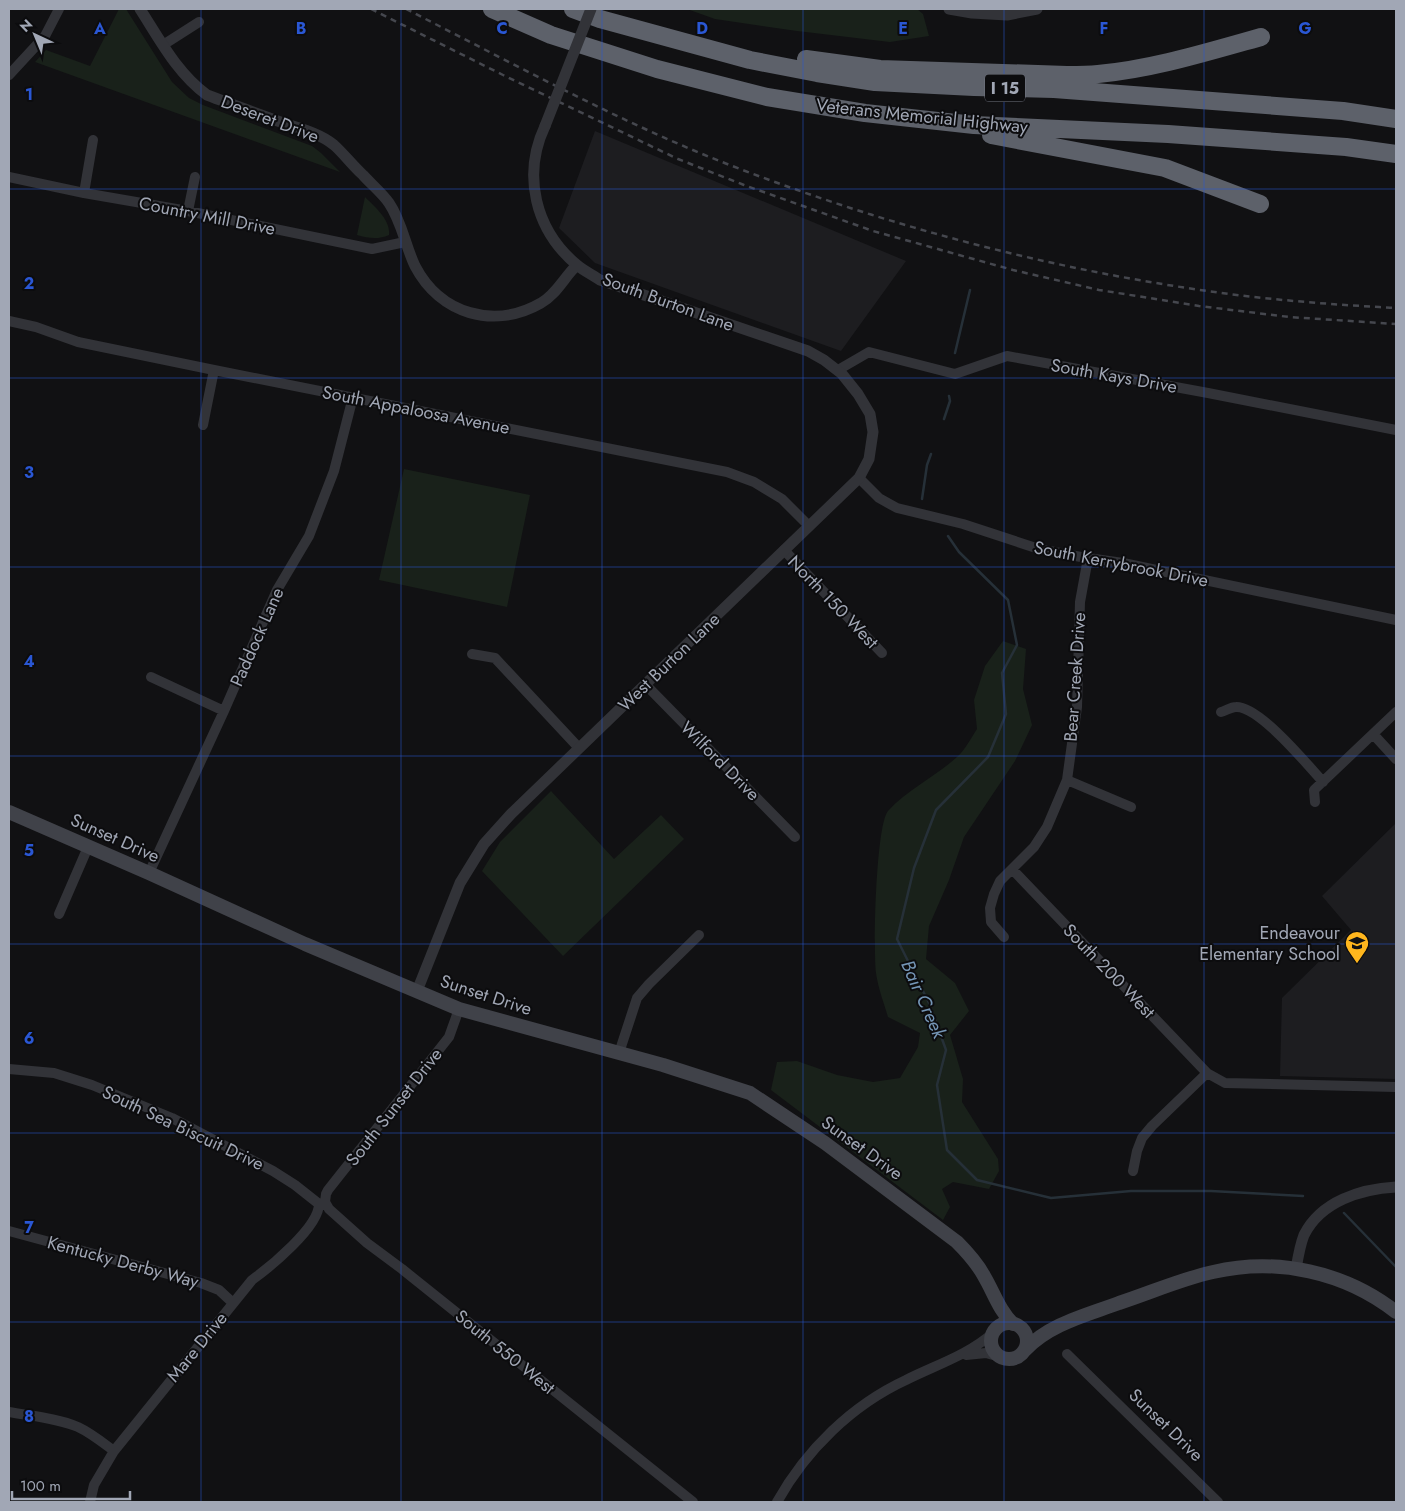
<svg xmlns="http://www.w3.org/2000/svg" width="1405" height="1511" viewBox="0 0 1405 1511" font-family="Jost,sans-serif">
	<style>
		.built { fill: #1d1d20 }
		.green { fill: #19211a }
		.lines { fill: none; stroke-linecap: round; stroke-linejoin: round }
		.stream { stroke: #263038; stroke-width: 2.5 }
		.minor { stroke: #323338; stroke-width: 10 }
		.tertiary { stroke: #323338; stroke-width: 11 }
		.secondary { stroke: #404249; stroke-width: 14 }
		.motorway { stroke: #5d616a; stroke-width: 18 }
		.rail { stroke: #45474e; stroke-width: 2.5; stroke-dasharray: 6 5; stroke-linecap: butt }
		.tertiary-bridge { stroke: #323338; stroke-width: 11 }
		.grid { fill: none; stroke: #2a57d4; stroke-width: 1; stroke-opacity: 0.55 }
		.labels { text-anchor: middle; stroke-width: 4; stroke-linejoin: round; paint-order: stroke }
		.shield { fill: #0c0c0e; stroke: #747883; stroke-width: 1 }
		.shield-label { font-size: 16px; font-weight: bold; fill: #a1a7b5 }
		.street-label { font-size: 18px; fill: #a1a7b5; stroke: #0c0c0e }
		.poi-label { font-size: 18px; fill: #a1a7b5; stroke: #0c0c0e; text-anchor: end }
		.water-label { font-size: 19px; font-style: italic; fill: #7495b5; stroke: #0c0c0e }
		.grid-label { font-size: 16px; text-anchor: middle; font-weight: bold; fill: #2a57d4; stroke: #0c0c0e; stroke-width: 4; stroke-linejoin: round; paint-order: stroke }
	</style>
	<rect width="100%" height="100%" fill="#111113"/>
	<path class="built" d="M595,131l311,130 -65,90 -246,-88 -36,-35z
		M1396,823v256l-116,-3 2,-78 69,-68 -29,-34z"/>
	<path class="green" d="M119,9h7l46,73 17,16 14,7 109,41 9,7 19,19 -305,-110 11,-12 44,16z
		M687,9h230l6,5 6,22 -39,6 -93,-11 -82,-12z
		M365,197c9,9 26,23 24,38 -11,5 -21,3 -32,0z
		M404,469l126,26 -23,112 -128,-27z
		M1003,641l23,8 -3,40 9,36 -17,36 -51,76 -15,43 -20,46 -3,33 29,24 14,28 -19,24 13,44 -1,23 36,57 1,12 -10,18 -36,-7 -11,7 8,18 -7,13 -172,-130 6,-28 20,-1 40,14 36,7 27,-4 18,-31 2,-14 -32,-16c-4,-14 -10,-29 -12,-44 -3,-23 0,-148 12,-162 20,-22 47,-34 69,-54 8,-7 14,-19 20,-28l-3,-29 11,-34z
		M551,791l63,68 47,-44 23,24 -121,117 -81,-85 18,-29z"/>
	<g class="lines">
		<path class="stream" d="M955,353l15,-63
			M944,419l6,-18 -1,-5
			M922,499l5,-34 4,-11
			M948,536l11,16 49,48 9,45 -15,28 4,41 -18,43 -52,53 -22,58 -17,71 32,64 17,47 -9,35 10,65 30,30 74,18 80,-7h80l92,5
			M1344,1213l52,54"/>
		<path class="minor" d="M163,45l36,-23
			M9,75l36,-39 14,-27
			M9,177l75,16 104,18 184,38 33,-7
			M84,193l9,-53
			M188,211l7,-34
			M9,321l27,6 42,15 136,28 513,102 27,10 28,17 27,27
			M838,370l31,-18 86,22 52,-18 201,37 188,37
			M203,425l11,-55
			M859,478l20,20 18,10 66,16 76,25 42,8 42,6 273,57
			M784,550l98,103
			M472,654l23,4 84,90
			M151,677l73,34
			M645,684l150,153
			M1221,712c4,-1 10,-5 15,-5 23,-1 71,57 87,75
			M1373,734l23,25
			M1067,780l64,27
			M1315,802l-1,-12 82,-78
			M1012,869l195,204 18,10 171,4
			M149,873l75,-162 53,-121 32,-54 25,-65 19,-74
			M59,914l29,-67
			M1004,937l-13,-15 -1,-14 4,-14 6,-13 34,-34 13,-20 20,-47 10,-73 3,-105 8,-44
			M619,1053l18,-55 12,-14 50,-49
			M9,1069l45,4 38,12 80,33 101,53 22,14 24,19
			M1133,1171l4,-20 5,-13 10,-12 55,-53
			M325,1202l4,7 38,34 35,26 291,233
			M325,1202l1,-8 2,-4 121,-153 10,-28
			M9,1231l192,52 18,7 14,13
			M1067,1354l151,148
			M966,1355l20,-2 14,4
			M9,1412c22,4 48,6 69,15 13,6 24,15 36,24
			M90,1502l4,-17 20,-34 138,-171c18,-13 67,-53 67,-76
			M777,1502c29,-52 75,-97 129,-122 30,-15 62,-25 87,-47"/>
		<path class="tertiary" d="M140,9c20,31 37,64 67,86 26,10 52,19 79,29 16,5 35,10 48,21 10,9 19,21 29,30 8,9 19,18 26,28 13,19 16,42 26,63 25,48 79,64 126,37 15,-8 24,-27 36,-38
			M949,9l23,4 35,2 30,-6
			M417,991l43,-108 24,-39 27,-30 348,-336 10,-19 4,-27 -3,-18 -12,-20 -16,-20 -18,-14 -16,-9 -208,-71c-7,-5 -16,-9 -23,-15 -42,-35 -55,-90 -32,-139
			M1296,1269c2,-12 4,-24 8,-34 17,-34 57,-46 92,-48"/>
		<path class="secondary" d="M9,812l140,61 156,71 154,65 204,56 87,28 75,50 132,99c10,10 20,21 27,34 10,17 15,34 29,48
			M991 1341a18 18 0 1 1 36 0a18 18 0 1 1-36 0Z
			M1025,1350c24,-26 62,-35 94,-47 31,-10 62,-24 94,-31 64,-15 132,0 183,40"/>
		<path class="motorway" d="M492,9l59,26 106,34 110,28 98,16 109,12 194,9 178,13 50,7
			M573,9l27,10 150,41 67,13 58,9 99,5 80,2 289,22 53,8
			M806,59l74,10 187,6c10,0 21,0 31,-1 55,-5 109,-22 163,-37
			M991,135l174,33 95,36"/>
		<path class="rail" d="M371,9l132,66 175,84 66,26 129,46 140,39 86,20 100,16 90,11 107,7
			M406,9c104,53 208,110 316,153 163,64 333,109 507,132 55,7 111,11 167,14"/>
		<path class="tertiary-bridge" d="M545,126l46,-117"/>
	</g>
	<path class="grid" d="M201,9v1493M401,9v1493M602,9v1493M803,9v1493M1004,9v1493M1204,9v1493M9,189h1387M9,378h1387M9,567h1387M9,756h1387M9,944h1387M9,1133h1387M9,1322h1387"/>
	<defs>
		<g id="school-pin" transform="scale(1.25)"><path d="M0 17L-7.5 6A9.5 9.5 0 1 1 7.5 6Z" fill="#ffb61d" stroke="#0c0c0e"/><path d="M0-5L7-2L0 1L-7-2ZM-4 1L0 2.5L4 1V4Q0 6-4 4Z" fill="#111"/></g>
	</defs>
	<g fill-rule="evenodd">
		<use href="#school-pin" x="1357" y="943"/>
	</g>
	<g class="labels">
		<rect class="shield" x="985" y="74.5" width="40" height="27" rx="4"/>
		<g class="shield-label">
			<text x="1005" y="94">I 15</text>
		</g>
		<g class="street-label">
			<text transform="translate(922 116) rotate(6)" y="6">Veterans Memorial Highway</text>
			<text transform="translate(270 119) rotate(21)" y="6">Deseret Drive</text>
			<text transform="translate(207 216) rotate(11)" y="6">Country Mill Drive</text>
			<text transform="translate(668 302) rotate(20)" y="6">South Burton Lane</text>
			<text transform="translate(1114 376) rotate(10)" y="6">South Kays Drive</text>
			<text transform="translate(416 410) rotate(11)" y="6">South Appaloosa Avenue</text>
			<text transform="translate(1121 564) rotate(11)" y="6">South Kerrybrook Drive</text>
			<text transform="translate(833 602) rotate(46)" y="6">North 150 West</text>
			<text transform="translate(257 637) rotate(-66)" y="6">Paddock Lane</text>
			<text transform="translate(669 662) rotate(-44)" y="6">West Burton Lane</text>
			<text transform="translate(1075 677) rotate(-86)" y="6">Bear Creek Drive</text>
			<text transform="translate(720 761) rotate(45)" y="6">Wilford Drive</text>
			<text transform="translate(115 838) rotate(24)" y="6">Sunset Drive</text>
			<text transform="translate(1109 971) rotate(46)" y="6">South 200 West</text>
			<text transform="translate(486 995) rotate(18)" y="6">Sunset Drive</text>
			<text transform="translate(394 1107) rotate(-52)" y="6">South Sunset Drive</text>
			<text transform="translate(183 1128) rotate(25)" y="6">South Sea Biscuit Drive</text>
			<text transform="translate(862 1148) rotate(36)" y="6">Sunset Drive</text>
			<text transform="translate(123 1262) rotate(15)" y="6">Kentucky Derby Way</text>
			<text transform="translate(197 1347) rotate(-51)" y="6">Mare Drive</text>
			<text transform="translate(505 1352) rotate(39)" y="6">South 550 West</text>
			<text transform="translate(1166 1425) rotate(44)" y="6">Sunset Drive</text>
		</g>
		<g class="poi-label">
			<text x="1340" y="939">Endeavour<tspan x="1340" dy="21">Elementary School</tspan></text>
		</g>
		<g class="water-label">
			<text transform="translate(924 999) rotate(66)" y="7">Bair Creek</text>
		</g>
	</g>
	<g class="grid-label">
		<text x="100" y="34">A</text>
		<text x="301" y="34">B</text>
		<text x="502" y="34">C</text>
		<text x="702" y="34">D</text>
		<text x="903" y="34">E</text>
		<text x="1104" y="34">F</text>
		<text x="1305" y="34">G</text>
		<text x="29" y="100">1</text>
		<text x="29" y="289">2</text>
		<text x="29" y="478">3</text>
		<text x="29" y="667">4</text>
		<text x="29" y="856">5</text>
		<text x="29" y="1044">6</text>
		<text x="29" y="1233">7</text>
		<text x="29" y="1422">8</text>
	</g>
	<rect width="1405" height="1511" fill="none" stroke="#a1a7b5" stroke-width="20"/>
	<g transform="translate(35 35) rotate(316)" stroke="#0c0c0e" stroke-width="4" paint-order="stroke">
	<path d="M0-4L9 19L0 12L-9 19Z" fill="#a1a7b5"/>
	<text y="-8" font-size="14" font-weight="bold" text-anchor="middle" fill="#a1a7b5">N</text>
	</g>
	<path d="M12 1491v8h118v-8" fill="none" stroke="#a1a7b5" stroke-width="2.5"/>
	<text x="20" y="1491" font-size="15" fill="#a1a7b5" stroke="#0c0c0e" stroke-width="4" paint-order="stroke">100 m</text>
</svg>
